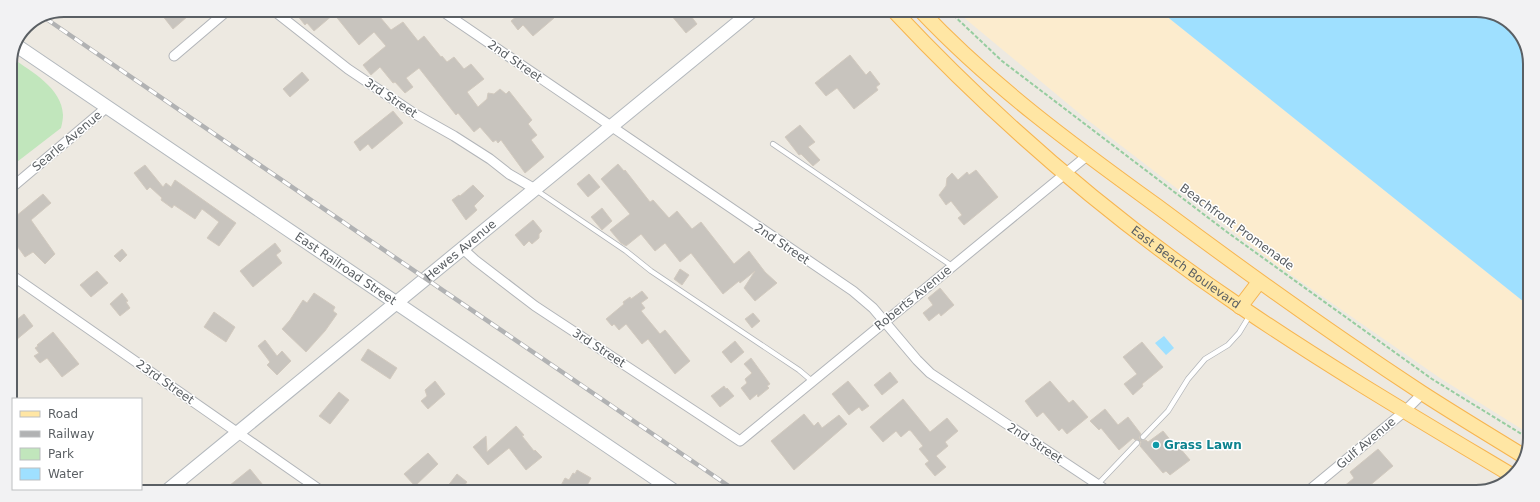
<svg xmlns="http://www.w3.org/2000/svg" width="1540" height="502" viewBox="0 0 1540 502" font-family="'DejaVu Sans',sans-serif">
	<style>
		.green { fill: #c1e6bc }
		.sand { fill: #fcecce }
		.water { fill: #9fe0ff }
		.building { fill: #c8c4be; stroke: #d2cabf }
		.lines { fill: none; stroke-linecap: round; stroke-linejoin: round }
		.lane-casing { stroke: #b2b5b9; stroke-width: 6 }
		.street-casing { stroke: #b2b5b9; stroke-width: 11 }
		.secondary-casing { stroke: #b3b8bd; stroke-width: 15 }
		.primary-casing { stroke: #f7b550; stroke-width: 16 }
		.path { stroke: #97cda0; stroke-width: 2; stroke-dasharray: 4 2; stroke-linecap: butt }
		.lane { stroke: #fff; stroke-width: 4.5 }
		.street { stroke: #fff; stroke-width: 9 }
		.secondary { stroke: #fff; stroke-width: 13 }
		.primary { stroke: #ffe6a4; stroke-width: 14 }
		.rail-casing { stroke: #b1b2b3; stroke-width: 4.5 }
		.rail { stroke: #fff; stroke-width: 3; stroke-dasharray: 9; stroke-linecap: butt }
		.culture-dot { fill: #0f9aa8; stroke: #fff; stroke-width: 1.5 }
		.labels { text-anchor: middle; stroke-width: 3; stroke-linejoin: round; paint-order: stroke }
		.street-label { font-size: 12px; fill: #5a5f63; stroke: #fff }
		.culture-label { font-size: 12px; font-weight: bold; fill: #0d838f; stroke: #fff; text-anchor: start }
		.rim { fill: none; stroke: #5a5f63; stroke-width: 2 }
	</style>
	<rect width="100%" height="100%" fill="#ede9e1"/>
	<path class="green" d="M12,58c20,14 50,30 51,57 0,4 -1,9 -2,13l-48,37 -3,-7v-94z"/>
	<path class="sand" d="M956,11h204l369,295 -1,127 -88,-55 -166,-115 -189,-145z"/>
	<path class="water" d="M1160,11l330,1 27,17 13,31 -1,246z
		M1164,336l10,12 -8,7 -11,-12z"/>
	<path class="building" d="M158,10h37l-22,19z
		M293,10h81l17,20 12,-8 15,19 6,-5 17,21 1,-1 5,6 7,-5 10,12 7,-5 13,15 -17,13 11,15 9,-8 1,-6 6,1 6,-5 6,5 3,-3 23,29 -4,4 9,11 -6,5 13,17 -19,16 -24,-33 -3,3 -2,-3 -3,2 -13,-15 -6,5 -16,-19 -2,2 -37,-47 -13,10 7,9 -8,6 -10,-11 -2,1 -13,-16 -9,8 -8,-10 23,-19 -12,-14 -15,13 -25,-31 -20,17 -7,-8 -2,2z
		M523,11h25l6,7 -21,18 -10,-11 -5,5 -7,-9z
		M676,11h11l10,13 -11,9 -15,-18z
		M850,55l16,20 4,-4 10,13 -4,3 2,3 -24,19 -17,-21 -11,8 -11,-13z
		M302,72l7,8 -19,17 -7,-8z
		M393,111l10,12 -31,26 -4,-5 -8,7 -6,-9z
		M800,125l15,17 -7,5 12,13 -7,6 -12,-12 -2,1 -14,-18z
		M618,164l6,7 1,-1 25,32 3,-2 16,18 8,-7 15,18 9,-7 33,42 15,-13 16,21 12,11 -22,18 -11,-13 11,-17 -15,12 -1,-2 -16,13 -32,-41 -11,9 -15,-19 -10,8 -14,-17 -15,12 -5,-3 -11,-13 20,-16 -29,-35z
		M145,165l18,22 3,-4 5,4 4,-7 61,43 -17,23 -12,-8 12,-16 -17,-13 -7,10 -21,-14 -2,3 -11,-8 1,-2 -12,-11 -3,3 -13,-17z
		M976,170l22,27 -34,28 -6,-7 4,-3 -11,-14 -5,4 -7,-10 7,-9 1,-8 5,-5 6,7 9,-8 2,3z
		M589,174l11,13 -12,10 -11,-13z
		M473,185l11,11 -10,10 3,4 -11,10 -14,-20 7,-5 1,1z
		M43,194l8,9 -20,17 24,34 -10,10 -12,-12 -8,5 -15,-21v-15z
		M602,208l10,13 -10,9 -11,-13z
		M533,220l9,11 -3,3v4l-7,6 -3,-3 -5,5 -9,-11z
		M275,243l6,8 -5,4 6,8 -29,24 -13,-16z
		M122,249l5,6 -7,7 -6,-6z
		M680,269l9,6 -7,10 -8,-6z
		M97,271l11,12 -17,14 -11,-12z
		M940,288l14,17 -13,11 -2,-3 -10,8 -6,-8 10,-8 -5,-7z
		M642,291l6,7 -7,5 4,5 -4,3 19,23 5,-4 25,31 -15,13 -27,-35 -6,5 -16,-20 -7,6 -5,-6 -2,2 -6,-7 18,-15 -1,-2 7,-5 1,2z
		M122,293l6,8 -2,1 4,6 -10,8 -10,-12z
		M314,293l21,14 -2,4 4,3 -12,17 -19,21 -24,-23 8,-9 13,-20 4,3z
		M214,312l21,15 -9,15 -22,-15z
		M753,313l7,8 -8,7 -7,-9z
		M24,314l9,12 -23,19v-20z
		M53,332l26,32 -17,13 -15,-19 -7,5 -6,-7 5,-3 -4,-5 3,-2 -1,-1z
		M265,340l12,16 5,-5 9,10 -14,14 -10,-10 3,-3 -12,-16z
		M735,341l9,11 -13,11 -9,-11z
		M1142,342l21,25 -21,17 1,2 -10,9 -9,-11 13,-10 -14,-17z
		M368,349l29,19 -7,11 -29,-19z
		M751,358l19,26 -3,2 2,2 -11,9 -1,-3 -7,6 -9,-12 6,-5 -2,-4 7,-6 -8,-9z
		M890,372l8,10 -16,13 -8,-10z
		M435,381l10,13 -17,15 -7,-8 6,-5 -2,-6z
		M848,381l21,25 -7,5 -3,-4 -10,8 -17,-21z
		M1050,381l19,22 4,-3 15,17 -21,17 -5,-6 -3,3 -16,-19 -6,5 -12,-16z
		M724,386l2,3 1,-1 7,8 -14,11 -9,-11z
		M339,392l10,8 -19,24 -11,-8z
		M903,399l27,33 17,-14 11,13 -13,11 3,4 -12,10 10,11 -11,9 -10,-12 4,-3 -10,-12 4,-3 -12,-15 -2,-1 -8,7 -5,-6 -13,11 -13,-15z
		M1105,409l13,16 10,-8 13,17 -2,4 3,2h4l2,2 15,-11 14,17 2,-1 11,13 -20,15 -4,-4 -3,2 -23,-27 1,-4 -3,-2h-3l-2,-2 -14,12 -18,-22 -2,2 -9,-9z
		M804,414l10,12 4,-4 4,6 17,-13 8,9 -53,46 -23,-29z
		M516,426l8,9 -2,1 12,15 1,-1 7,7 -16,13 -17,-22 -21,17 -15,-18 13,-11 1,16z
		M1378,449l15,17 -31,26h-25l17,-14 -4,-6z
		M428,453l10,11 -23,22 -11,-12z
		M250,469l17,21h-43z
		M577,470l14,8 -7,13h-26l7,-13 4,2 4,-7 2,1z
		M457,474l10,8 -7,9h-16z"/>
	<g class="lines">
		<g class="lane-casing">
			<path id="lane" d="M773,144l179,122
				M536,190l90,61 25,20 148,99 13,11
				M1143,437l25,-26 20,-32 17,-20 23,-14 11,-12 11,-18
				M1098,484l39,-41"/>
		</g>
		<g class="street-casing">
			<path id="street" d="M273,10l75,59 67,45 39,22 36,23 19,15 26,15
				M442,11l411,280 20,17 44,52 13,13 179,119
				M174,56l54,-46
				M10,189l96,-81
				M463,249l12,11 60,46 205,135 348,-286
				M10,274l310,216
				M1307,492l98,-81 18,-18"/>
		</g>
		<g class="secondary-casing">
			<g id="secondary">
				<path id="s1" d="M17,46l657,445"/>
				<path id="s2" d="M168,490l584,-479"/>
			</g>
		</g>
		<g class="primary-casing">
			<g id="primary">
				<path id="s3" d="M894,11c104,111 221,211 347,296 88,60 180,114 272,169"/>
				<path d="M921,11c71,75 153,135 236,195 87,65 175,128 265,187 34,22 69,43 103,64"/>
				<path d="M1240,307l19,-25"/>
			</g>
		</g>
		<path class="path" d="M949,11l53,50 225,171 205,147 96,59"/>
		<use href="#lane" class="lane"/>
		<use href="#street" class="street"/>
		<use href="#secondary" class="secondary"/>
		<use href="#primary" class="primary"/>
		<g class="rail-casing">
			<path id="rail" d="M45,18l691,473"/>
		</g>
		<use href="#rail" class="rail"/>
	</g>
	<circle class="culture-dot" cx="1156" cy="445" r="4"/>
	<g class="labels">
		<g class="street-label">
			<text transform="translate(515 61) rotate(35)" y="4">2nd Street</text>
			<text transform="translate(391 98) rotate(34)" y="4">3rd Street</text>
			<text transform="translate(67 141) rotate(-40)" y="4">Searle Avenue</text>
			<text transform="translate(1237 227) rotate(36)" y="4">Beachfront Promenade</text>
			<text transform="translate(782 244) rotate(34)" y="4">2nd Street</text>
			<text dy="4" stroke="none"><textPath href="#s2" startOffset="378">Hewes Avenue</textPath></text>
			<text dy="4" stroke="none"><textPath href="#s3" startOffset="389">East Beach Boulevard</textPath></text>
			<text dy="4" stroke="none"><textPath href="#s1" startOffset="397">East Railroad Street</textPath></text>
			<text transform="translate(913 298) rotate(-39)" y="4">Roberts Avenue</text>
			<text transform="translate(599 348) rotate(33)" y="4">3rd Street</text>
			<text transform="translate(165 382) rotate(35)" y="4">23rd Street</text>
			<text transform="translate(1035 443) rotate(33)" y="4">2nd Street</text>
			<text transform="translate(1366 443) rotate(-40)" y="4">Gulf Avenue</text>
		</g>
		<g class="culture-label">
			<text x="1164" y="449">Grass Lawn</text>
		</g>
	</g>
	<path d="M0 0H1540V502H0ZM64 17H1476A47 47 0 0 1 1523 64V438A47 47 0 0 1 1476 485H64A47 47 0 0 1 17 438V64A47 47 0 0 1 64 17Z" fill="#f2f2f3" fill-rule="evenodd"/>
	<path class="rim" d="M64 17H1476A47 47 0 0 1 1523 64V438A47 47 0 0 1 1476 485H64A47 47 0 0 1 17 438V64A47 47 0 0 1 64 17Z"/>
	<rect x="12" y="398" width="130" height="92" fill="#ffffff" stroke="#bdbfc1"/>
	<rect x="20" y="411" width="20" height="6" fill="#ffe6a4" stroke="#bdbfc1"/>
	<text x="48" y="418" font-size="12" fill="#5a5f63">Road</text>
	<rect x="20" y="431" width="20" height="6" fill="#b1b2b3" stroke="#bdbfc1"/>
	<text x="48" y="438" font-size="12" fill="#5a5f63">Railway</text>
	<rect x="20" y="448" width="20" height="12" fill="#c1e6bc" stroke="#bdbfc1"/>
	<text x="48" y="458" font-size="12" fill="#5a5f63">Park</text>
	<rect x="20" y="468" width="20" height="12" fill="#9fe0ff" stroke="#bdbfc1"/>
	<text x="48" y="478" font-size="12" fill="#5a5f63">Water</text>
</svg>
